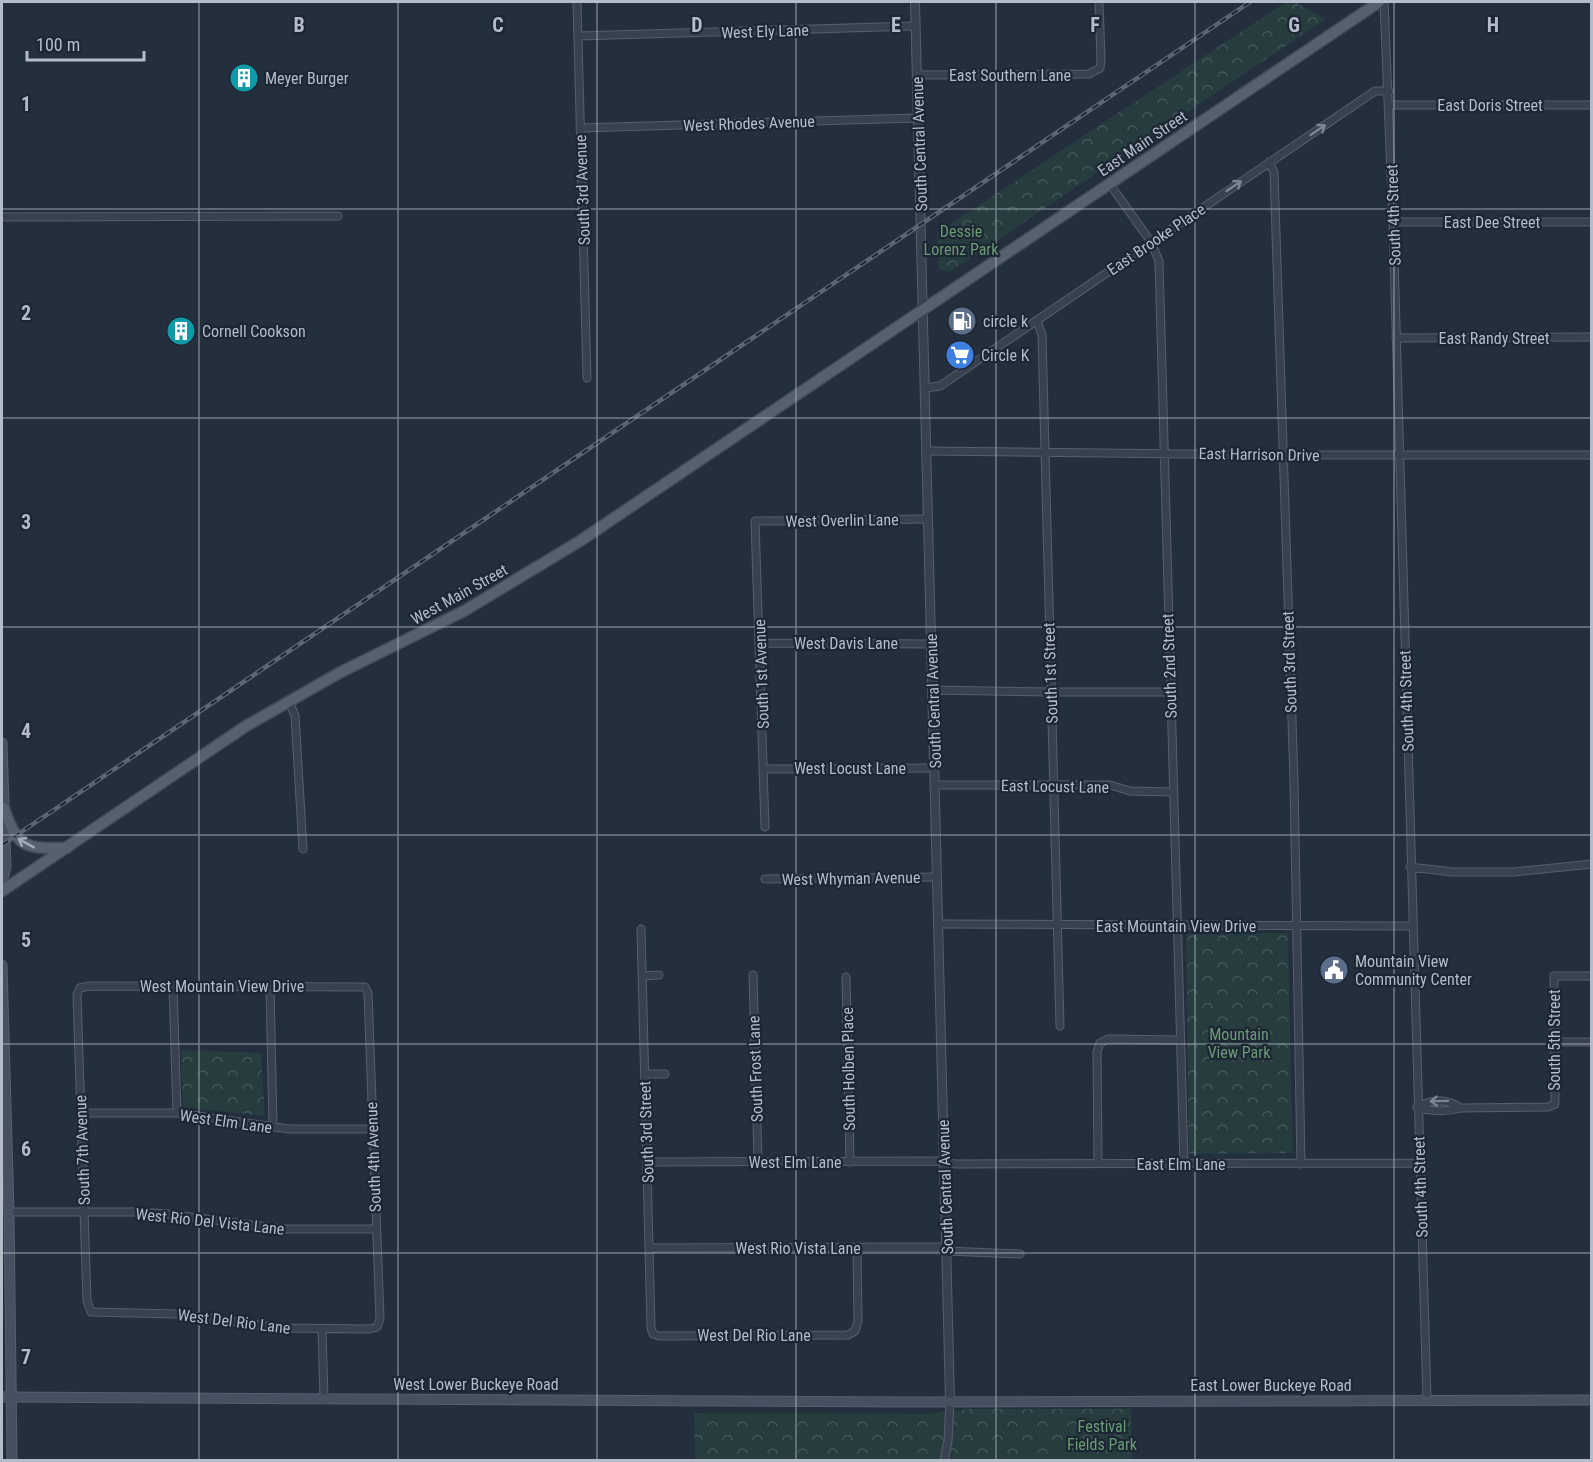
<svg xmlns="http://www.w3.org/2000/svg" width="1593" height="1462" viewBox="0 0 1593 1462" font-family="'Roboto Condensed',sans-serif">
	<style>
		.forest { fill: url(#forest-crowns) }
		.lines { fill: none; stroke-linecap: round; stroke-linejoin: round }
		.minor-casing { stroke: #565f6c; stroke-width: 9 }
		.tertiary-casing { stroke: #565f6c; stroke-width: 10 }
		.secondary-casing { stroke: #565f6c; stroke-width: 11 }
		.primary-casing { stroke: #414a57; stroke-width: 13 }
		.minor { stroke: #38414e; stroke-width: 7 }
		.tertiary { stroke: #38414e; stroke-width: 8 }
		.secondary { stroke: #465061; stroke-width: 9 }
		.primary { stroke: #56606e; stroke-width: 10 }
		.rail-casing { stroke: #5a6575; stroke-width: 4.5 }
		.rail { stroke: #1d2633; stroke-width: 2; stroke-dasharray: 7; stroke-linecap: butt }
		.oneway { stroke: #7c8592 }
		.oneway2 { stroke: #a1aab7 }
		.grid { fill: none; stroke: #b4bcc9; stroke-width: 1.5; stroke-opacity: 0.55 }
		.labels { text-anchor: middle; stroke-width: 4.5; stroke-linejoin: round; paint-order: stroke }
		.street-label { font-size: 16px; fill: #b4bcc9; stroke: #1d2633 }
		.poi-label { font-size: 16px; fill: #b4bcc9; stroke: #1d2633; text-anchor: start }
		.park-label { font-size: 16px; fill: #6b9a76; stroke: #1d2633 }
		.grid-label { font-size: 20px; text-anchor: middle; font-weight: bold; fill: #b4bcc9; stroke: #1d2633; stroke-width: 4.5; stroke-linejoin: round; paint-order: stroke }
	</style>
	<defs>
		<pattern id="forest-crowns" width="20" height="18" patternUnits="userSpaceOnUse" patternTransform="scale(1.5)"><rect width="20" height="18" fill="#263c3f"/><path d="M2 6a3 3 0 1 1 6 0M12 15a3 3 0 1 1 6 0" fill="none" stroke="#435659"/></pattern>
	</defs>
	<rect width="100%" height="100%" fill="#242f3e"/>
	<path class="forest" d="M1286,2h8l32,17 -376,253 -11,-3 -2,-36z
		M1288,933l5,220 -104,1 -3,-220z
		M181,1050l80,3 4,63 -82,-9z
		M969,1409h162l1,51h-437l-1,-47 235,1z"/>
	<g class="lines">
		<g class="minor-casing">
			<path id="minor" d="M577,2l10,376
				M1384,2l9,220 34,1178
				M578,36l337,-10
				M917,75l172,-1 11,-6 1,-8 -2,-58
				M1389,105h203
				M580,128l338,-10
				M1269,162l5,10 20,609 7,383
				M1109,183l42,59 8,19 25,903
				M2,217l336,-1
				M1393,222h199
				M1037,321l5,14 18,691
				M1396,338l196,-1
				M925,388l15,-2 435,-295h14
				M926,451l356,4h310
				M760,643l172,1
				M933,690l117,2h120
				M289,701l6,15 8,133
				M764,769l171,-1
				M936,785h174l20,6 43,1
				M765,827l-10,-306 173,-2
				M1410,867l42,5h62l78,-8
				M765,879l172,-2
				M938,924l475,2
				M641,929l10,399 2,6 6,2 189,-1 7,-4 3,-10 -1,-73
				M753,975l5,187
				M642,976l17,-1
				M846,977l4,185
				M89,986l276,1 3,6 12,326 -3,8 -7,2 -87,-1 -107,-14 -85,-2 -4,-11 -10,-306 3,-7z
				M173,986l4,127
				M270,986l3,141
				M1554,1042h38
				M645,1074h20
				M1417,1107c15,5 29,5 44,1l87,-1 7,-3 -1,-128h38
				M1417,1107c16,-8 28,-9 44,1
				M81,1113h96l112,16h82
				M647,1162l296,-1 12,3 465,-1
				M1098,1163l-1,-111 3,-9 8,-4 71,1
				M9,1212h129l30,2 115,15h92
				M649,1248l298,-1
				M947,1251l73,3
				M322,1329l2,69
				M944,1460l4,-19 2,-40"/>
		</g>
		<g class="tertiary-casing">
			<path id="tertiary" d="M915,2l35,1399"/>
		</g>
		<g class="secondary-casing">
			<path id="secondary" d="M2,743l4,124 -4,15
				M2,965l7,247 3,248
				M2,1397l908,5 682,-2"/>
		</g>
		<g class="primary-casing">
			<path id="primary" d="M4,808c14,42 22,40 63,40
				M2,891l244,-165 93,-53 125,-62 116,-70 799,-539"/>
		</g>
		<use href="#minor" class="minor"/>
		<use href="#tertiary" class="tertiary"/>
		<use href="#secondary" class="secondary"/>
		<use href="#primary" class="primary"/>
		<g class="rail-casing">
			<path id="rail" d="M2,845l1248,-843"/>
		</g>
		<use href="#rail" class="rail"/>
	</g>
	<defs><path id="oneway-shaft" d="M-6 0H5M1.5-3L5.5 0L1.5 3" fill="none" stroke-width="1.6" stroke-linecap="round" stroke-linejoin="round" transform="scale(1.5)"/></defs>
	<g class="oneway">
		<use href="#oneway-shaft" transform="translate(1318 130) rotate(-34)"/>
		<use href="#oneway-shaft" transform="translate(1234 186) rotate(-34)"/>
		<use href="#oneway-shaft" transform="translate(1439 1101) rotate(179)"/>
	</g>
	<use class="oneway2" href="#oneway-shaft" transform="translate(26 843) rotate(-151)"/>
	<path class="grid" d="M199,2v1458M398,2v1458M597,2v1458M796,2v1458M996,2v1458M1195,2v1458M1394,2v1458M2,209h1590M2,418h1590M2,627h1590M2,835h1590M2,1044h1590M2,1253h1590"/>
	<defs>
		<g id="building-disc" transform="scale(1.5)"><circle r="9.5" fill="#0f9aa8" stroke="#1d2633"/><path d="M-4-6H4V6H1V3H-1V6H-4ZM-2.5-4.3h1.7v1.8h-1.7ZM.8-4.3h1.7v1.8H.8ZM-2.5-1h1.7V.8h-1.7ZM.8-1h1.7V.8H.8Z" fill="#fff"/></g>
		<g id="fuel-disc" transform="scale(1.5)"><circle r="9.5" fill="#5c6f8a" stroke="#1d2633"/><path d="M-5.5-6h7V0h2V4h1.3V-2.5L3-4.5l.8-.8L6-3V5H2.5V1h-1V6h-7ZM-4.2-4.7v3.2H.2V-4.7Z" fill="#fff"/></g>
		<g id="supermarket-disc" transform="scale(1.5)"><circle r="9.5" fill="#3f7fe0" stroke="#1d2633"/><path d="M-6-5.5h2.5l.6 2H6L4.5 2H-2.5L-4.4-4H-6ZM-1.5 3.2a1.3 1.3 0 1 0 .1 0ZM3 3.2a1.3 1.3 0 1 0 .1 0Z" fill="#fff"/></g>
		<g id="civic-disc" transform="scale(1.5)"><circle r="9.5" fill="#5c6f8a" stroke="#1d2633"/><path d="M-.6-6.5H3V-4.5H.6V-3L4-1V1h2V6H-6V1h2V-1L-.6-3ZM-1.2 2.5V6h2.4V2.5Z" fill="#fff"/></g>
	</defs>
	<g fill-rule="evenodd">
		<use href="#building-disc" x="244" y="78"/>
		<use href="#fuel-disc" x="962" y="321"/>
		<use href="#building-disc" x="181" y="331"/>
		<use href="#supermarket-disc" x="960" y="355"/>
		<use href="#civic-disc" x="1334" y="970"/>
	</g>
	<g class="labels">
		<g class="street-label">
			<text transform="translate(765 31) rotate(-2)" y="6">West Ely Lane</text>
			<text x="1010" y="81">East Southern Lane</text>
			<text x="1490" y="111">East Doris Street</text>
			<text transform="translate(749 123) rotate(-2)" y="6">West Rhodes Avenue</text>
			<text transform="translate(1142 143) rotate(-34)" y="6">East Main Street</text>
			<text transform="translate(919 144) rotate(-92)" y="6">South Central Avenue</text>
			<text transform="translate(582 190) rotate(-92)" y="6">South 3rd Avenue</text>
			<text transform="translate(1393 215) rotate(-92)" y="6">South 4th Street</text>
			<text x="1492" y="228">East Dee Street</text>
			<text transform="translate(1156 239) rotate(-34)" y="6">East Brooke Place</text>
			<text x="1494" y="344">East Randy Street</text>
			<text transform="translate(1259 454) rotate(1)" y="6">East Harrison Drive</text>
			<text transform="translate(842 520) rotate(-1)" y="6">West Overlin Lane</text>
			<text transform="translate(459 594) rotate(-29)" y="6">West Main Street</text>
			<text x="846" y="649">West Davis Lane</text>
			<text transform="translate(1289 662) rotate(-92)" y="6">South 3rd Street</text>
			<text transform="translate(1169 666) rotate(-92)" y="6">South 2nd Street</text>
			<text transform="translate(1050 673) rotate(-92)" y="6">South 1st Street</text>
			<text transform="translate(761 674) rotate(-92)" y="6">South 1st Avenue</text>
			<text transform="translate(933 701) rotate(-92)" y="6">South Central Avenue</text>
			<text transform="translate(1406 701) rotate(-92)" y="6">South 4th Street</text>
			<text x="850" y="774">West Locust Lane</text>
			<text transform="translate(1055 786) rotate(1)" y="6">East Locust Lane</text>
			<text transform="translate(851 878) rotate(-1)" y="6">West Whyman Avenue</text>
			<text x="1176" y="932">East Mountain View Drive</text>
			<text x="222" y="992">West Mountain View Drive</text>
			<text transform="translate(1554 1040) rotate(-90)" y="6">South 5th Street</text>
			<text transform="translate(755 1069) rotate(-92)" y="6">South Frost Lane</text>
			<text transform="translate(848 1069) rotate(-91)" y="6">South Holben Place</text>
			<text transform="translate(226 1121) rotate(8)" y="6">West Elm Lane</text>
			<text transform="translate(646 1132) rotate(-92)" y="6">South 3rd Street</text>
			<text transform="translate(82 1150) rotate(-92)" y="6">South 7th Avenue</text>
			<text transform="translate(373 1157) rotate(-92)" y="6">South 4th Avenue</text>
			<text x="795" y="1168">West Elm Lane</text>
			<text x="1181" y="1170">East Elm Lane</text>
			<text transform="translate(945 1187) rotate(-92)" y="6">South Central Avenue</text>
			<text transform="translate(1420 1187) rotate(-92)" y="6">South 4th Street</text>
			<text transform="translate(210 1221) rotate(6)" y="6">West Rio Del Vista Lane</text>
			<text x="798" y="1254">West Rio Vista Lane</text>
			<text transform="translate(234 1321) rotate(7)" y="6">West Del Rio Lane</text>
			<text x="754" y="1341">West Del Rio Lane</text>
			<text x="476" y="1390">West Lower Buckeye Road</text>
			<text x="1271" y="1391">East Lower Buckeye Road</text>
		</g>
		<g class="poi-label">
			<text x="265" y="84">Meyer Burger</text>
			<text x="983" y="327">circle k</text>
			<text x="202" y="337">Cornell Cookson</text>
			<text x="981" y="361">Circle K</text>
			<text x="1355" y="967">Mountain View<tspan x="1355" dy="18">Community Center</tspan></text>
		</g>
		<g class="park-label">
			<text x="961" y="237">Dessie<tspan x="961" dy="18">Lorenz Park</tspan></text>
			<text x="1239" y="1040">Mountain<tspan x="1239" dy="18">View Park</tspan></text>
			<text x="1102" y="1432">Festival<tspan x="1102" dy="18">Fields Park</tspan></text>
		</g>
	</g>
	<g class="grid-label">
		<text x="299" y="32">B</text>
		<text x="498" y="32">C</text>
		<text x="697" y="32">D</text>
		<text x="896" y="32">E</text>
		<text x="1095" y="32">F</text>
		<text x="1294" y="32">G</text>
		<text x="1493" y="32">H</text>
		<text x="26" y="111">1</text>
		<text x="26" y="320">2</text>
		<text x="26" y="529">3</text>
		<text x="26" y="738">4</text>
		<text x="26" y="947">5</text>
		<text x="26" y="1156">6</text>
		<text x="26" y="1364">7</text>
	</g>
	<rect width="1593" height="1462" fill="none" stroke="#b4bcc9" stroke-width="6"/>
	<path d="M27 51v9h117v-9" fill="none" stroke="#b4bcc9" stroke-width="3"/>
	<text x="36" y="51" font-size="18" fill="#b4bcc9" stroke="#1d2633" stroke-width="4.5" paint-order="stroke">100 m</text>
</svg>
